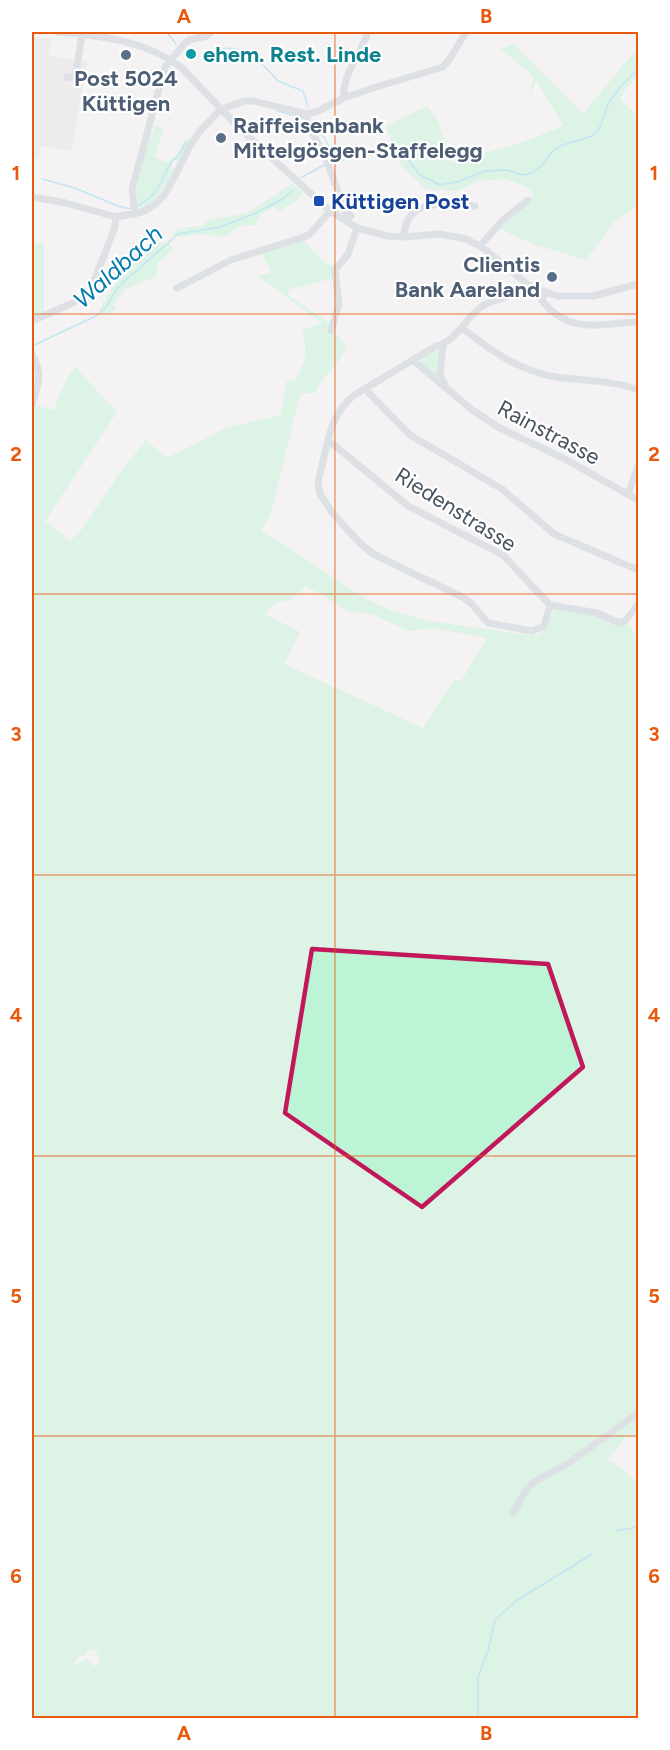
<svg xmlns="http://www.w3.org/2000/svg" width="670" height="1750" viewBox="0 0 670 1750" font-family="Figtree,sans-serif">
	<style>
		.education { fill: #e5e3e3 }
		.green { fill: #bef4d6; fill-rule: evenodd }
		.lines { fill: none; stroke-linecap: round; stroke-linejoin: round }
		.stream { stroke: #87d6f4; stroke-width: 1.5 }
		.minor { stroke: #c1cbd4; stroke-width: 7 }
		.marked { fill: none; stroke: #c2185b; stroke-width: 4.5; stroke-linejoin: round }
		.grid { fill: none; stroke: #e8590c; stroke-width: 1.5; stroke-opacity: 0.55 }
		.culture-dot { fill: #0f9aa8; stroke: #fff; stroke-width: 2 }
		.service-dot { fill: #5c6f8a; stroke: #fff; stroke-width: 2 }
		.transit-dot { fill: #1a4fb4; stroke: #fff; stroke-width: 2 }
		.labels { text-anchor: middle; stroke-width: 4.5; stroke-linejoin: round; paint-order: stroke }
		.culture-label { font-size: 22px; font-weight: bold; fill: #0d838f; stroke: #fff; text-anchor: start }
		.service-label { font-size: 22px; font-weight: bold; fill: #4e5e75; stroke: #fff }
		.transit-label { font-size: 22px; font-weight: bold; fill: #164399; stroke: #fff; text-anchor: start }
		.street-label { font-size: 22px; fill: #475361; stroke: #fff }
		.water-label { font-size: 24px; font-style: italic; fill: #027cab; stroke: #fff }
		.neatline { fill: none; stroke: #e8590c; stroke-width: 2 }
		.grid-label { font-size: 20px; text-anchor: middle; font-weight: bold; fill: #e8590c }
	</style>
	<rect width="100%" height="100%" fill="#f4f2f2"/>
	<path class="education" d="M32,36l19,3 -3,17 39,5 -15,90 -31,-5 -2,12 -7,-1z"/>
	<path class="green" d="M514,44l69,70 40,-49 15,-16v27l-15,16 -3,8 18,16v90l-23,15 -29,39 -53,-16 -33,-15 34,-34 -7,-8 -21,-8 -28,2 -21,10 -31,-2 -25,-23 -15,-40 41,-20 11,15 14,41 65,-18 47,-18 -28,-46 -9,24 7,-27 -33,-28z
		M155,125l8,4 -8,28 11,6 11,-8 8,-16 5,2 -11,20 -5,-1 -3,6 4,2c-9,18 -17,35 -37,42 -7,-28 8,-59 17,-85z
		M292,184l7,4 3,5 -4,7 -18,11 -6,-4 -14,8 -5,10 -15,1 -15,11 -23,-3 -27,3 -2,-2 1,-4 6,-3 22,-2 7,-6 38,-7z
		M301,238l27,27 11,-1 -4,14 -45,11 -3,5 40,28 20,25c-7,16 -25,29 -32,46l-15,1 -30,123 -9,13 105,69 26,12 36,10 110,15 16,-26c29,-4 44,11 72,12l12,15v798l-12,2 -18,22 30,23v236h-606v-1324l2,2 -2,8 22,6 10,-26 11,-17 42,45 -72,109 25,20 12,-12 37,-55 27,-34 21,18 58,-30 56,-13 5,-33 9,-2c11,-19 13,-28 7,-50l20,-7 -64,-47 13,-4 -10,-21zM306,586l44,26 22,2 36,17 25,-3 54,10 -26,43 -7,-1 -31,48 -139,-64 16,-32 -36,-18 10,-10 16,-4zM93,1649l3,1 4,15 -7,1 -2,-4 -5,-3 -11,6 -2,-3 6,-6h6l1,-4z
		M44,242v70l-12,5v-72z
		M161,242l9,2 3,5 -15,15 -1,12 -32,13 -12,16 4,4 -13,6 -5,-4c15,-30 33,-52 62,-69z
		M436,349l4,2 -3,12v13l-5,-2 -11,-12 3,-5z"/>
	<g class="lines">
		<path class="stream" d="M167,32l9,12
			M205,53l24,-5 17,3 19,16 13,14 25,10 5,16
			M278,111l25,7
			M313,122l12,17
			M326,141l10,18 5,2 41,-15 18,4 20,25 20,10 17,-3 28,-11 22,-1 16,5 9,-2 11,-9 9,-12 8,-6 32,-10 8,-9 9,-25 12,-16 17,-16
			M302,177l22,-12
			M42,179l33,9 43,18 13,3
			M139,205c27,-15 19,-28 36,-47h2l9,-16
			M32,346l64,-30 10,-9 12,-20 60,-53 42,-7 36,-14 28,-15 9,-8
			M616,1531l22,-4
			M478,1718v-41l10,-26 7,-31 21,-19 76,-47"/>
		<path class="minor" d="M58,32c44,4 86,8 123,35l59,62 89,81 28,18 31,8 16,1 35,-3 27,5 17,9 44,36 12,6 19,6h35l45,-12
			M67,77l8,1 7,-44
			M344,98c-2,-24 17,-44 24,-66
			M307,114v11l17,28 21,58 6,5
			M32,197l34,6 50,14 26,-5 14,-8 10,-11 24,-47 11,-16 19,-20 24,-9h9l54,13 11,-3 26,-13 32,-11 67,-20 6,-7 17,-28
			M135,214l-3,-25 33,-122 20,-24 4,-3 18,-4 4,-4
			M404,237c1,-40 43,-34 71,-31
			M480,246l23,-26 25,-20
			M527,284c-11,14 -31,13 -46,23 -17,12 -24,34 -45,39l-83,50c-15,13 -20,26 -25,44l80,66 95,49 47,50 47,8 22,10 7,-3 12,-16
			M177,288l54,-28 70,-22 9,-4 20,-23
			M545,292l-3,9c29,35 58,22 96,21
			M32,321l56,-25 26,-66 2,-13
			M462,328c28,22 57,43 94,49 28,4 56,3 82,13
			M331,331l8,-27 -4,-34 13,-16 9,-26
			M443,344l-3,31 6,12
			M32,354c11,21 7,28 0,50
			M413,360l58,49 27,18 67,32 73,41
			M365,389l45,46 92,54 52,45 84,36
			M328,440l-10,42 2,12 13,20 26,28 14,12 89,43 9,6 17,20 44,8 12,-5 6,-21
			M628,494l10,-28
			M513,1513l13,-23 8,-8 36,-20 68,-49"/>
	</g>
	<path d="M0 0H670V1750H0ZM312,949l236,15 35,103 -161,140 -137,-94z" fill="#f4f2f2" fill-opacity=".55" fill-rule="evenodd"/>
	<path class="marked" d="M312,949l236,15 35,103 -161,140 -137,-94z"/>
	<path class="grid" d="M335,32v1686M32,314h606M32,594h606M32,875h606M32,1156h606M32,1436h606"/>
	<circle class="culture-dot" cx="191" cy="54" r="6"/>
	<g class="service-dot">
		<circle cx="126" cy="55" r="6"/>
		<circle cx="221" cy="138" r="6"/>
		<circle cx="552" cy="277" r="6"/>
	</g>
	<rect class="transit-dot" x="313" y="195" width="12" height="12" rx="3"/>
	<g class="labels">
		<g class="culture-label">
			<text x="203" y="62">ehem. Rest. Linde</text>
		</g>
		<g class="service-label">
			<text x="126" y="86">Post 5024<tspan x="126" dy="25">Küttigen</tspan></text>
			<text x="233" y="133" text-anchor="start">Raiffeisenbank<tspan x="233" dy="25">Mittelgösgen-Staffelegg</tspan></text>
			<text x="540" y="272" text-anchor="end">Clientis<tspan x="540" dy="25">Bank Aareland</tspan></text>
		</g>
		<g class="transit-label">
			<text x="331" y="209">Küttigen Post</text>
		</g>
		<g class="street-label">
			<text transform="translate(549 432) rotate(28)" y="8">Rainstrasse</text>
			<text transform="translate(456 509) rotate(32)" y="8">Riedenstrasse</text>
		</g>
		<g class="water-label">
			<text transform="translate(118 267) rotate(-42)" y="8">Waldbach</text>
		</g>
	</g>
	<rect width="670" height="1750" fill="none" stroke="#ffffff" stroke-width="66"/>
	<rect x="33" y="33" width="604" height="1684" class="neatline"/>
	<g class="grid-label">
		<text x="184" y="23">A</text>
		<text x="486" y="23">B</text>
		<text x="16" y="180">1</text>
		<text x="654" y="180">1</text>
		<text x="16" y="461">2</text>
		<text x="654" y="461">2</text>
		<text x="16" y="741">3</text>
		<text x="654" y="741">3</text>
		<text x="16" y="1022">4</text>
		<text x="654" y="1022">4</text>
		<text x="16" y="1303">5</text>
		<text x="654" y="1303">5</text>
		<text x="16" y="1583">6</text>
		<text x="654" y="1583">6</text>
		<text x="184" y="1740">A</text>
		<text x="486" y="1740">B</text>
	</g>
</svg>
